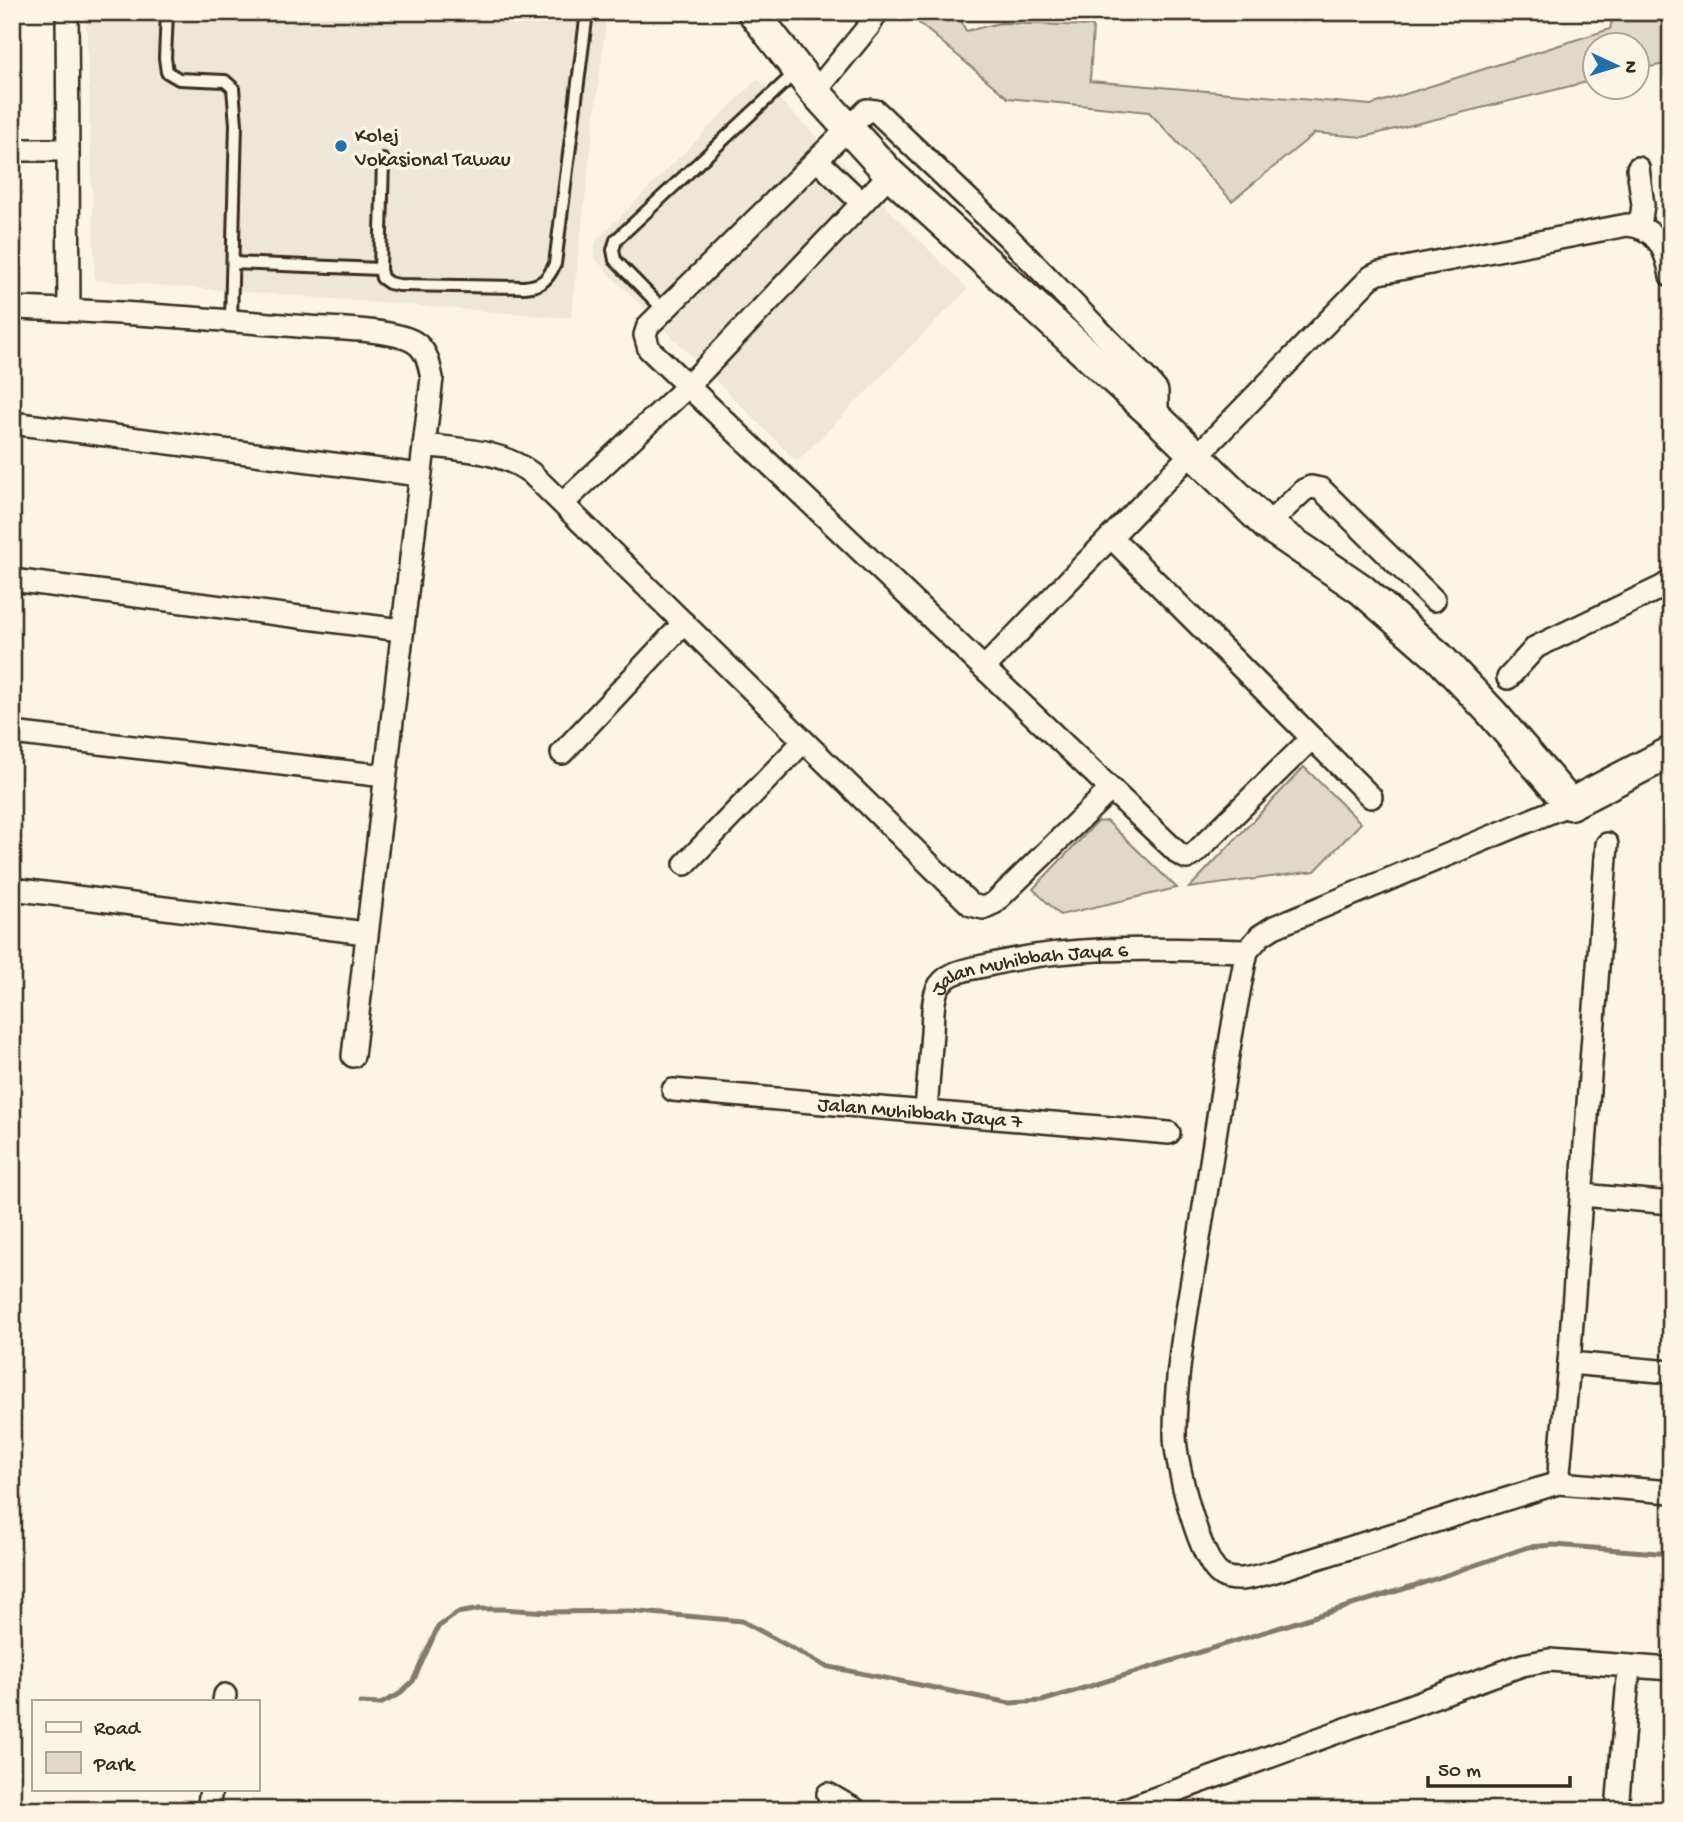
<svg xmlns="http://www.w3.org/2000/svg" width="1683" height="1822" viewBox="0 0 1683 1822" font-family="'Gochi Hand',sans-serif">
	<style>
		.built { fill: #eee6d6 }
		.green { fill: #e0d8c8; stroke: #8e8173; stroke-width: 2 }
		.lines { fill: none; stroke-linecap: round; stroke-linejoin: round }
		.stream { stroke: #85796b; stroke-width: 5 }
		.lane-casing { stroke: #3b2a1e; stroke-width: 16 }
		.street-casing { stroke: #3b2a1e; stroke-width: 26 }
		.secondary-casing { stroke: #3b2a1e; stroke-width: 35 }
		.lane { stroke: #fcf5e5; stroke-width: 10 }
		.street { stroke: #fcf5e5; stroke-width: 21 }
		.secondary { stroke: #fcf5e5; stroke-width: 30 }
		.poi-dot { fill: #1f6fb2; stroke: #fcf5e5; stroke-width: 2.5 }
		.labels { text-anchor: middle; stroke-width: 7; stroke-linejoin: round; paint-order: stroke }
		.poi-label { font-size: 21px; fill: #3b2a1e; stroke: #fcf5e5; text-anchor: start }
		.street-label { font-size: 21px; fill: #3b2a1e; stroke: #fcf5e5 }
	</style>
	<rect width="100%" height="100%" fill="#fcf5e5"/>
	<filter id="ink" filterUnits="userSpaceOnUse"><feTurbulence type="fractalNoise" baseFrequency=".0143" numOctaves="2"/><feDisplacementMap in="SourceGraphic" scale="14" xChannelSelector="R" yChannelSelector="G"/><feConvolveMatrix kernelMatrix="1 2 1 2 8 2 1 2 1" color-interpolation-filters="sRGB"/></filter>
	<g filter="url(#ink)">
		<path class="built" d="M86,12h521l-36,306 -476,-38z
			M758,78l210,211 -171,173 -203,-204 1,-16z"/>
		<path class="green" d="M906,12h51l9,19 34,-8 93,3 -3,55 281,24 239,-76 4,-17h57v51l-33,6v-23h-42l-1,34 -232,57 -48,-4 -83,68 -83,-89 -141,-14z
			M1304,767l57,56 -46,48 -126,17z
			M1107,821l70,67 -117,27 -27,-26 64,-67z"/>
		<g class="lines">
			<path class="stream" d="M360,1703l20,1 18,-9 15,-14 25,-54 19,-14 23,-4h21l47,3 81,-1 113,10 83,45 185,37 32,-2 384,-119 102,-35 26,-2 117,9"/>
			<g class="lane-casing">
				<path id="lane" d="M167,12l-2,46 2,14 12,7 46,2 8,7 3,36 -5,196
					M383,160l-3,109 2,9 7,5 10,2 125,2c18,-1 24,-8 31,-23l32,-252
					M233,263l147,6
					M664,310l-49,-50 -2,-10 3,-10 180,-168"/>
			</g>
			<g class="street-casing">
				<g id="street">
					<path d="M67,12l2,298"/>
					<path d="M815,92l54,-66 8,-14"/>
					<path d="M12,150h56"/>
					<path d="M817,160l45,43"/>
					<path d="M1638,168l5,37 -3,21"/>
					<path d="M12,308c99,3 198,11 297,19 27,2 83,2 105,15 13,8 15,22 18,36l-79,678"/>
					<path d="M1157,418v-27l-12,-14 -138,-141 -131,-125 -9,-1 -219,216 -3,9 4,14 530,505 8,4 8,-5 117,-115"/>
					<path d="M12,423l408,52"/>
					<path d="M424,445c38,5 76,5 107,28l440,432 12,3 11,-5 117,-114"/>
					<path d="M1196,457l175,-180 8,-4 248,-48c29,2 39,24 44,51"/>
					<path d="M563,503l125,-117 202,-212"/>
					<path d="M1267,525l37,-35 7,-3 10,2 113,111"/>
					<path d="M1111,537l260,260"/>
					<path d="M12,580l389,50"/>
					<path d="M985,667l207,-214"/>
					<path d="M1508,678l28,-31 126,-60 9,-6"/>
					<path d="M12,733l373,43"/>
					<path d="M562,753l122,-130"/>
					<path d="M1570,804l-296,123 -14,9 -13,15c-18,86 -30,175 -44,262 -11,73 -28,148 -28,222 0,26 24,126 46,140 15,9 36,1 51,-3l286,-89 113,9"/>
					<path d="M685,864l118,-122"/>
					<path d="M12,889l354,44"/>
					<path id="s1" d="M673,1090l496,43"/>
					<path id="s2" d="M926,1111c2,-26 4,-53 6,-79 1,-14 0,-30 5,-42 8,-19 33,-21 51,-25 86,-21 172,-16 259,-14"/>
					<path d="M1582,1195l89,8"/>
					<path d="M1569,1363l102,9"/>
					<path d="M1558,1483l11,-120 38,-519"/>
					<path d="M224,1701l1,-6"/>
					<path d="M828,1794l28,16"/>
					<path d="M208,1810l3,-21"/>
					<path d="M1123,1810l399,-145 27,-5 122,9"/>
					<path d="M1617,1810l12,-144"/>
				</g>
			</g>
			<g class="secondary-casing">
				<path id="secondary" d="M753,12l62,80 75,82 267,244 110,107 94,64 79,69 52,55 78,91 101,-52"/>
			</g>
			<use href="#lane" class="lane"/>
			<use href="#street" class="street"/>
			<use href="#secondary" class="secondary"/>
		</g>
	</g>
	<circle class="poi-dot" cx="341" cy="146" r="7"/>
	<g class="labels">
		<g class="poi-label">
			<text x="355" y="141">Kolej<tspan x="355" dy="24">Vokasional Tawau</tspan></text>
		</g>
		<g class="street-label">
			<text dy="7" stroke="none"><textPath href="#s2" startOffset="220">Jalan Muhibbah Jaya 6</textPath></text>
			<text dy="7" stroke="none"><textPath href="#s1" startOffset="248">Jalan Muhibbah Jaya 7</textPath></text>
		</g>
	</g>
	<rect width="1683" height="1822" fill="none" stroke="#fcf5e5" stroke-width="42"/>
	<rect x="21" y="21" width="1641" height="1780" fill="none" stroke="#3b2a1e" stroke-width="2.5" filter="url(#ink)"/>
	<rect x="32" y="1700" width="228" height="91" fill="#fcf5e5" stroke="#afa495" stroke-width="2"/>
	<rect x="46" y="1722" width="35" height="10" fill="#fcf5e5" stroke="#afa495" stroke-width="2"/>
	<text x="94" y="1734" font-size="21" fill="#3b2a1e">Road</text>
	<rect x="46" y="1752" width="35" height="21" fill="#e0d8c8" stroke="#afa495" stroke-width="2"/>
	<text x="94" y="1770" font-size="21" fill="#3b2a1e">Park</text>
	<g transform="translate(1616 66) rotate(94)"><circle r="33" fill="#fcf5e5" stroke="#afa495" stroke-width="2"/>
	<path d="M0-5L12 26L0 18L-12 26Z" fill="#1f6fb2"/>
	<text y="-10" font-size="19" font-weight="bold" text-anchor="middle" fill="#3b2a1e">N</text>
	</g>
	<path d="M1428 1776v10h142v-10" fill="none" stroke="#3b2a1e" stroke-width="3.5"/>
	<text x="1438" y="1776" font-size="21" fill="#3b2a1e" stroke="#fcf5e5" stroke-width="5" paint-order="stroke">50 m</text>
</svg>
